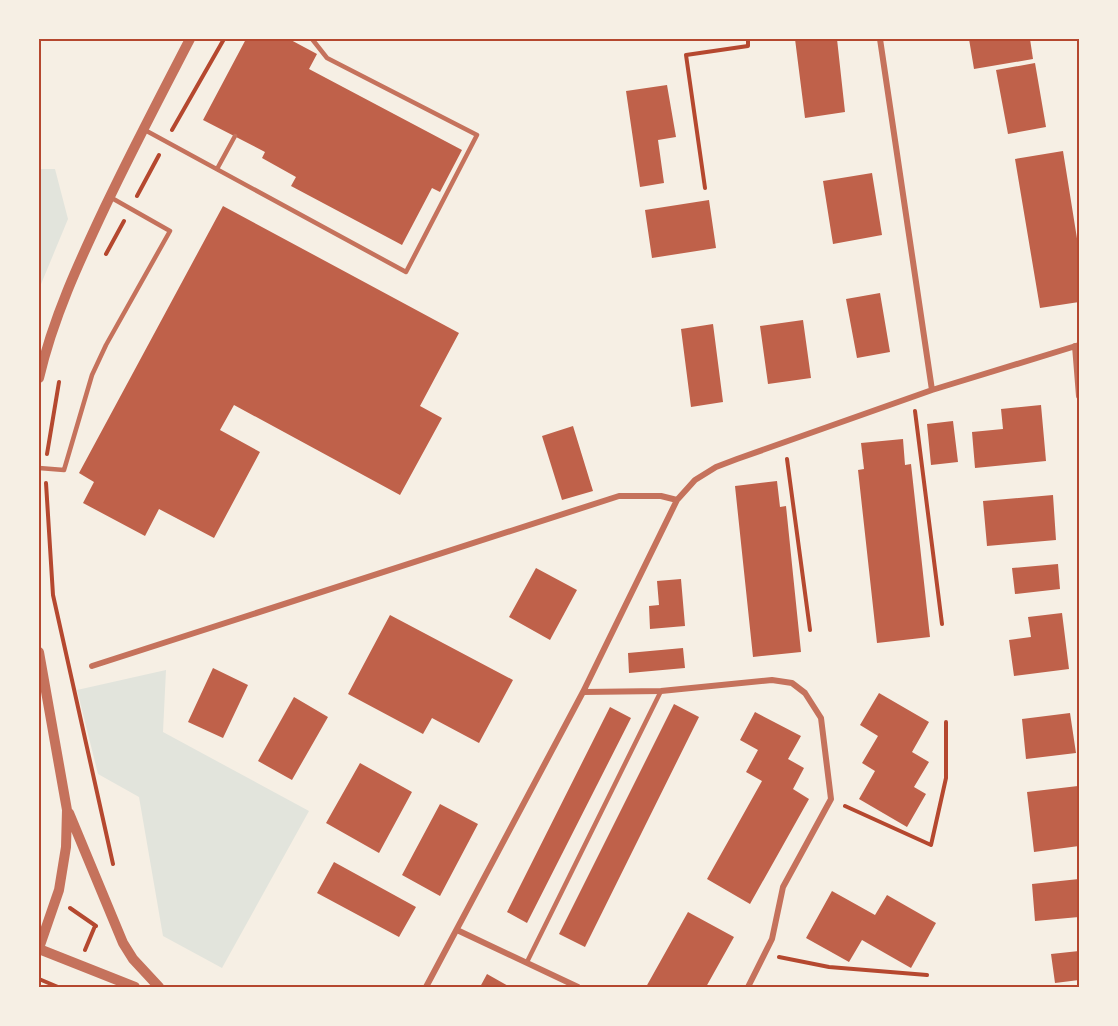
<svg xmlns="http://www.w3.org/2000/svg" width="1118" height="1026" viewBox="0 0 1118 1026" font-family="'Noto Sans',sans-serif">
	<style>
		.green { fill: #e2e4dc }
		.building { fill: #bf614a }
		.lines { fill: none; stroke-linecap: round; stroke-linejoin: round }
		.path { stroke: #b5482f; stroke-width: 4 }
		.service { stroke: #c5725c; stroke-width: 4.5 }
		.minor { stroke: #c5725c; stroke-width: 6 }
		.tertiary { stroke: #c5725c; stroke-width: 10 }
		.neatline { fill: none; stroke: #b5482f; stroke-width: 2 }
	</style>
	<rect width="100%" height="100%" fill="#f6efe4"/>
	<path class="green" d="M39,169h16l13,50 -29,70z
		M166,670l-3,62 146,79 -87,157 -59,-32 -24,-139 -41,-23 -21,-84z"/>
	<path class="building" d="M246,39h43l28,15 -8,15 153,81 -22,42 -8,-4 -30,57 -111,-59 5,-9 -34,-19 3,-6 -62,-32z
		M795,39h42l8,73 -40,6z
		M969,39h61l3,20 -59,10z
		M1035,63l11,64 -38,7 -12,-64z
		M667,85l9,52 -18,3 6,43 -24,4 -14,-96z
		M1063,151l16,100v51l-39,6 -25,-149z
		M872,173l10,62 -49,9 -10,-63z
		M709,200l7,48 -64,10 -7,-48z
		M223,206l236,127 -39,73 22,12 -42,77 -166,-90 -14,25 40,22 -46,86 -55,-29 -14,27 -62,-33 11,-21 -15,-9z
		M880,293l10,59 -33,6 -11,-59z
		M803,320l8,58 -43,6 -8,-58z
		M713,324l10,78 -32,5 -10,-78z
		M1041,405l5,56 -71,7 -3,-36 31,-3 -2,-20z
		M953,421l5,41 -27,3 -4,-41z
		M573,426l20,65 -31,9 -20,-64z
		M903,439l2,26 6,-1 19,173 -53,6 -19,-173 6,-1 -3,-26z
		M777,481l3,26 6,-1 15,146 -48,5 -18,-171z
		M1053,495l3,45 -69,6 -4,-45z
		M1058,564l2,25 -45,5 -3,-26z
		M536,568l41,22 -27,50 -41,-23z
		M681,579l4,47 -35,3 -1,-23 10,-1 -2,-24z
		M1062,613l7,56 -55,7 -5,-36 22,-3 -3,-20z
		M390,615l123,65 -34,63 -47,-25 -9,16 -75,-40z
		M683,648l2,20 -56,5 -1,-20z
		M213,668l35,17 -25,53 -35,-16z
		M879,693l50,29 -17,30 17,10 -15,25 12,7 -19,33 -48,-28 16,-28 -13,-8 16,-27 -18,-11z
		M294,697l34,20 -36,63 -34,-19z
		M674,704l25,13 -114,230 -26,-13z
		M610,707l21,11 -104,205 -20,-11z
		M755,712l46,24 -13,23 16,9 -11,21 16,10 -59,105 -43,-25 55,-98 -16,-9 12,-22 -18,-10z
		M1070,713l6,40 -50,6 -4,-40z
		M360,763l52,29 -33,61 -53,-30z
		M1078,786l1,60 -45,6 -7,-60z
		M440,804l38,20 -38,72 -38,-21z
		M334,862l82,45 -17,30 -82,-44z
		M1079,879v38l-44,4 -3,-37z
		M832,891l43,24 12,-20 49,28 -25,45 -49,-28 -13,22 -43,-24z
		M688,912l46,25 -28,50h-60z
		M1079,951v29l-24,3 -4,-29z
		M487,974l23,13h-30z"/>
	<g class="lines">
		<path class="path" d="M172,130l52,-91
			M705,188l-19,-133 62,-9v-7
			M137,196l22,-41
			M106,254l18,-33
			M915,411l27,213
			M47,454l12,-72
			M787,459l23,171
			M46,483l7,112 60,269
			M845,806l86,39 15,-67v-56
			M70,908l26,18
			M85,950l10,-24
			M779,957l50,10 98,8
			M39,979l19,8"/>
		<path class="service" d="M143,129l263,143 71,-137 -150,-77 -15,-19
			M217,169l18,-33
			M39,468l25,2 28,-95 14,-30 64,-114 -60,-34
			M527,962l134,-271"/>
		<path class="minor" d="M880,39l52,351
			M1075,346l4,50
			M92,666l527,-170h42l16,4
			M583,692l78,-1 111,-11 20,3 13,10 16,25 10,81 -48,88 -11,52 -24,48
			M457,930l121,57
			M426,987l157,-295 94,-192 18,-20 21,-13 21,-8 195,-69 147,-45"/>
		<path class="tertiary" d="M39,378c14,-60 40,-116 66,-171 27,-57 56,-112 85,-168
			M39,652l28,158 -1,37 -7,43 -20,58
			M69,813l54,130 10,16 26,28
			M39,949l96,38"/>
	</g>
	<rect width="1118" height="1026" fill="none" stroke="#f6efe4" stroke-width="81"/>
	<rect x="40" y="40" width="1038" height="946" class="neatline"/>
</svg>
